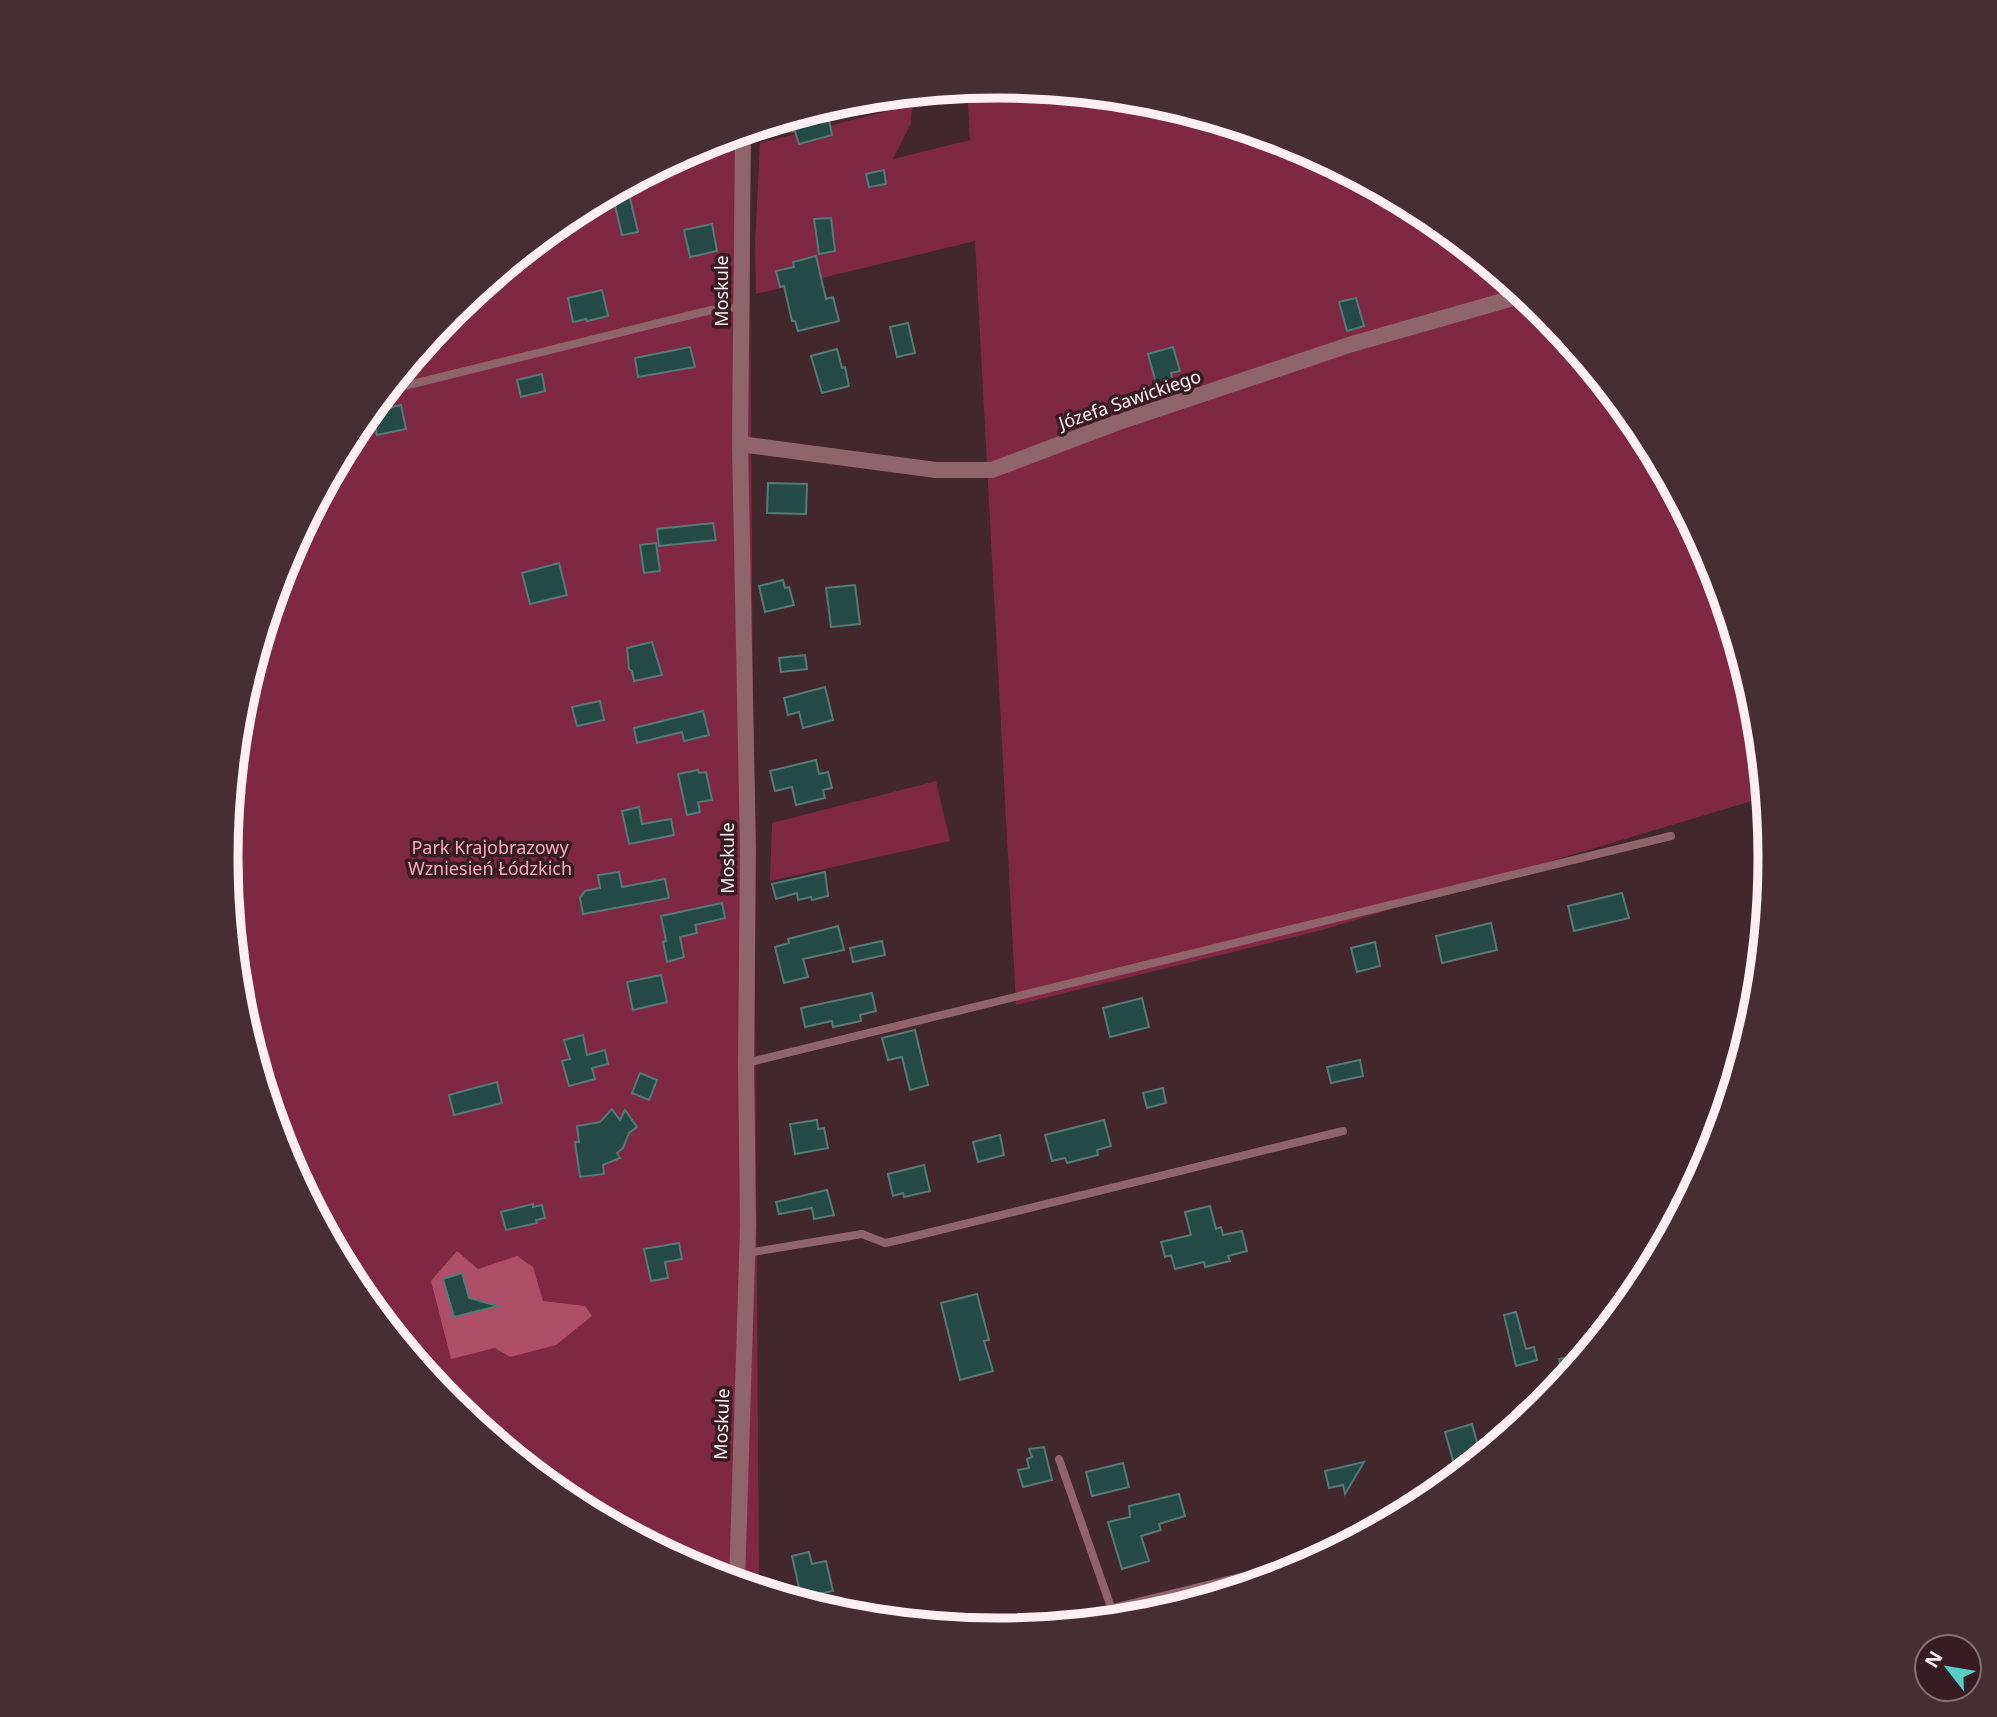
<svg xmlns="http://www.w3.org/2000/svg" width="1997" height="1717" viewBox="0 0 1997 1717" font-family="'Noto Sans',sans-serif">
	<style>
		.green { fill: #7f2843 }
		.water { fill: #ae4e68 }
		.building { fill: #254944; stroke: #557974; stroke-width: 2 }
		.lines { fill: none; stroke-linecap: round; stroke-linejoin: round }
		.service { stroke: #90646d; stroke-width: 8 }
		.minor { stroke: #90646d; stroke-width: 16 }
		.tertiary { stroke: #90646d; stroke-width: 18 }
		.labels { text-anchor: middle; stroke-width: 7; stroke-linejoin: round; paint-order: stroke }
		.street-label { font-size: 18px; fill: #fdeef1; stroke: #371d23 }
		.park-label { font-size: 18px; fill: #f9aabb; stroke: #371d23 }
		.rim { fill: none; stroke: #fdeef1; stroke-width: 9 }
	</style>
	<rect width="100%" height="100%" fill="#42272d"/>
	<path class="green" d="M999,86l151,15 145,44 133,71 117,96 96,118 72,133 43,145 9,89 -450,135 -299,73 -41,-764 -219,53 -1,-50 5,-101 152,-38 -1,18 -18,36 77,-19 -3,-51z
		M749,130l10,1460 -57,-18 -133,-71 -117,-96 -96,-118 -72,-133 -43,-145 -15,-151 15,-151 11,-36 33,-109 71,-133 96,-117 118,-96 133,-72z
		M936,781l14,60 -180,40 2,-58z"/>
	<path class="water" d="M457,1251l21,18 39,-13 16,11 10,34 42,5 7,10 -36,29 -46,12 -15,-9 -44,11 -20,-78z"/>
	<path class="building" d="M803,114l1,7 24,-6 4,20 -33,9 -4,-13 -33,3 -1,-7z
		M884,170l2,14 -17,3 -3,-13z
		M627,185l11,47 -16,3 -10,-42z
		M831,218l4,33 -16,3 -5,-35z
		M712,224l5,27 -27,6 -6,-27z
		M816,256l10,43 7,-2 6,24 -41,10 -3,-10h-3l-8,-35 -4,1 -4,-16 18,-4 -1,-5z
		M602,290l6,26 -21,5 -1,-2 -13,3 -5,-24z
		M1356,298l8,28 -17,5 -8,-29z
		M908,323l7,30 -18,4 -7,-30z
		M690,347l5,20 -57,10 -3,-19z
		M1173,347l7,24 -9,2 3,13 -16,4 -10,-36z
		M837,349l5,19 3,-1 4,19 -27,7 -11,-37z
		M542,374l3,17 -24,6 -4,-17z
		M401,405l5,24 -29,6 -5,-23z
		M768,483l39,1 -1,30 -39,-1z
		M713,523l3,17 -57,6 -2,-17z
		M656,543l4,28 -16,2 -4,-28z
		M559,563l8,32 -37,9 -8,-31z
		M783,580l2,8 4,-1 5,18 -29,7 -6,-26z
		M855,585l5,39 -29,3 -5,-39z
		M652,642l10,33 -28,6 -2,-10 -3,-2 -2,-21z
		M805,655l2,14 -26,3 -2,-14z
		M825,687l8,33 -30,8 -4,-16 -11,3 -4,-17z
		M600,701l4,19 -27,6 -5,-19z
		M703,711l6,24 -25,6 -2,-9 -45,11 -3,-15z
		M816,760l3,14 9,-2 4,16 -9,2 2,8 -29,7 -4,-18 -17,4 -5,-20z
		M698,770l1,3 7,-1 6,28 -14,2 2,10 -13,3 -9,-41z
		M639,807l3,17 29,-5 3,16 -45,9 -7,-33z
		M619,872l3,15 43,-8 4,19 -86,16 -3,-16 5,-7 15,-3 -2,-13z
		M825,872l3,24 -16,4 -1,-3 -13,3 -1,-7 -21,6 -4,-15z
		M1622,893l7,25 -55,13 -6,-25z
		M722,903l3,15 -30,7 2,8 -17,4 4,20 -17,5 -4,-20 3,-1 -5,-25z
		M1491,923l6,27 -55,13 -6,-27z
		M838,926l6,24 -41,9 5,18 -24,6 -9,-36 14,-4 -1,-4z
		M882,941l3,14 -32,7 -3,-14z
		M1375,942l5,24 -23,6 -6,-24z
		M661,975l6,27 -34,8 -6,-28z
		M872,993l4,18 -16,4 1,6 -28,6 -1,-6 -27,6 -4,-19z
		M1142,998l7,29 -39,10 -7,-29z
		M915,1030l13,55 -18,5 -8,-33 -14,3 -6,-22z
		M583,1035l4,20 18,-5 3,14 -16,4 3,11 -26,7 -7,-25 8,-2 -6,-19z
		M1360,1060l3,16 -32,7 -4,-16z
		M640,1073l17,7 -8,20 -17,-7z
		M497,1082l5,21 -48,12 -5,-20z
		M1163,1088l3,15 -19,5 -4,-15z
		M612,1109l8,11 5,-10 12,17 -8,6 -6,15 -6,5 3,5 -17,7 1,9 -24,3 -5,-35h4l-2,-16 23,-4z
		M817,1120l1,9 6,-1 4,20 -33,6 -5,-30z
		M1104,1120l7,26 -14,4 1,5 -31,8 -2,-5 -13,3 -7,-26z
		M1000,1135l4,20 -26,7 -5,-20z
		M924,1165l6,26 -26,6 -1,-4 -10,3 -5,-22z
		M827,1190l7,25 -20,4 -2,-11 -33,6 -3,-12z
		M533,1204v3l9,-2 3,13 -9,2 1,3 -31,7 -5,-18z
		M1210,1206l6,23 5,-2 2,8 19,-4 5,20 -19,5 2,5 -25,6 -1,-5 -29,7 -4,-14 -6,2 -4,-15 30,-7 -6,-23z
		M679,1243l3,16 -17,3 3,16 -17,3 -7,-32z
		M462,1273l7,25 29,8 -44,11 -11,-38z
		M977,1294l12,46 -5,1 9,30 -33,9 -19,-77z
		M1516,1312l10,37 8,-2 3,13 -21,6 -12,-51z
		M1573,1356l3,11 -11,14 -6,-22z
		M1472,1424l9,33 -27,7 -9,-32z
		M1044,1447l8,33 -29,7 -5,-17 11,-2 -2,-9 5,-2 -3,-8z
		M1364,1462l-19,32 -2,-9 -14,3 -4,-17z
		M1123,1463l6,24 -37,9 -6,-24z
		M1179,1494l6,22 -26,8 2,6 -20,6 8,25 -27,8 -14,-47 22,-5 -1,-11z
		M809,1552l3,12 14,-3 7,30 -32,6 -9,-41z"/>
	<g class="lines">
		<path class="service" d="M388,390l323,-80 30,-3
			M746,1063l925,-227
			M747,1253l115,-19 23,9 14,-3 444,-109
			M1059,1459l54,154"/>
		<path class="minor" d="M740,444l196,26h56l124,-47 236,-79 172,-49
			M737,1583l11,-357 -2,-163 2,-214 -8,-405 3,-311"/>
		<path class="tertiary" d="M1068,1624l239,-58"/>
	</g>
	<g class="labels">
		<g class="street-label">
			<text transform="translate(722 291) rotate(-90)" y="6">Moskule</text>
			<text transform="translate(1130 400) rotate(-19)" y="6">Józefa Sawickiego</text>
			<text transform="translate(728 858) rotate(-90)" y="6">Moskule</text>
			<text transform="translate(722 1424) rotate(-88)" y="6">Moskule</text>
		</g>
		<g class="park-label">
			<text x="490" y="854">Park Krajobrazowy<tspan x="490" dy="21">Wzniesień Łódzkich</tspan></text>
		</g>
	</g>
	<path d="M0 0H1997V1717H0ZM238 858a760 760 0 1 1 1520 0a760 760 0 1 1-1520 0Z" fill="#472e33" fill-rule="evenodd"/>
	<path class="rim" d="M238 858a760 760 0 1 1 1520 0a760 760 0 1 1-1520 0Z"/>
	<g transform="translate(1948 1668) rotate(301)"><circle r="33" fill="#371d23" stroke="#867175" stroke-width="2"/>
	<path d="M0-5L12 26L0 18L-12 26Z" fill="#57cec1"/>
	<text y="-10" font-size="19" font-weight="bold" text-anchor="middle" fill="#fdeef1">N</text>
	</g>
</svg>
